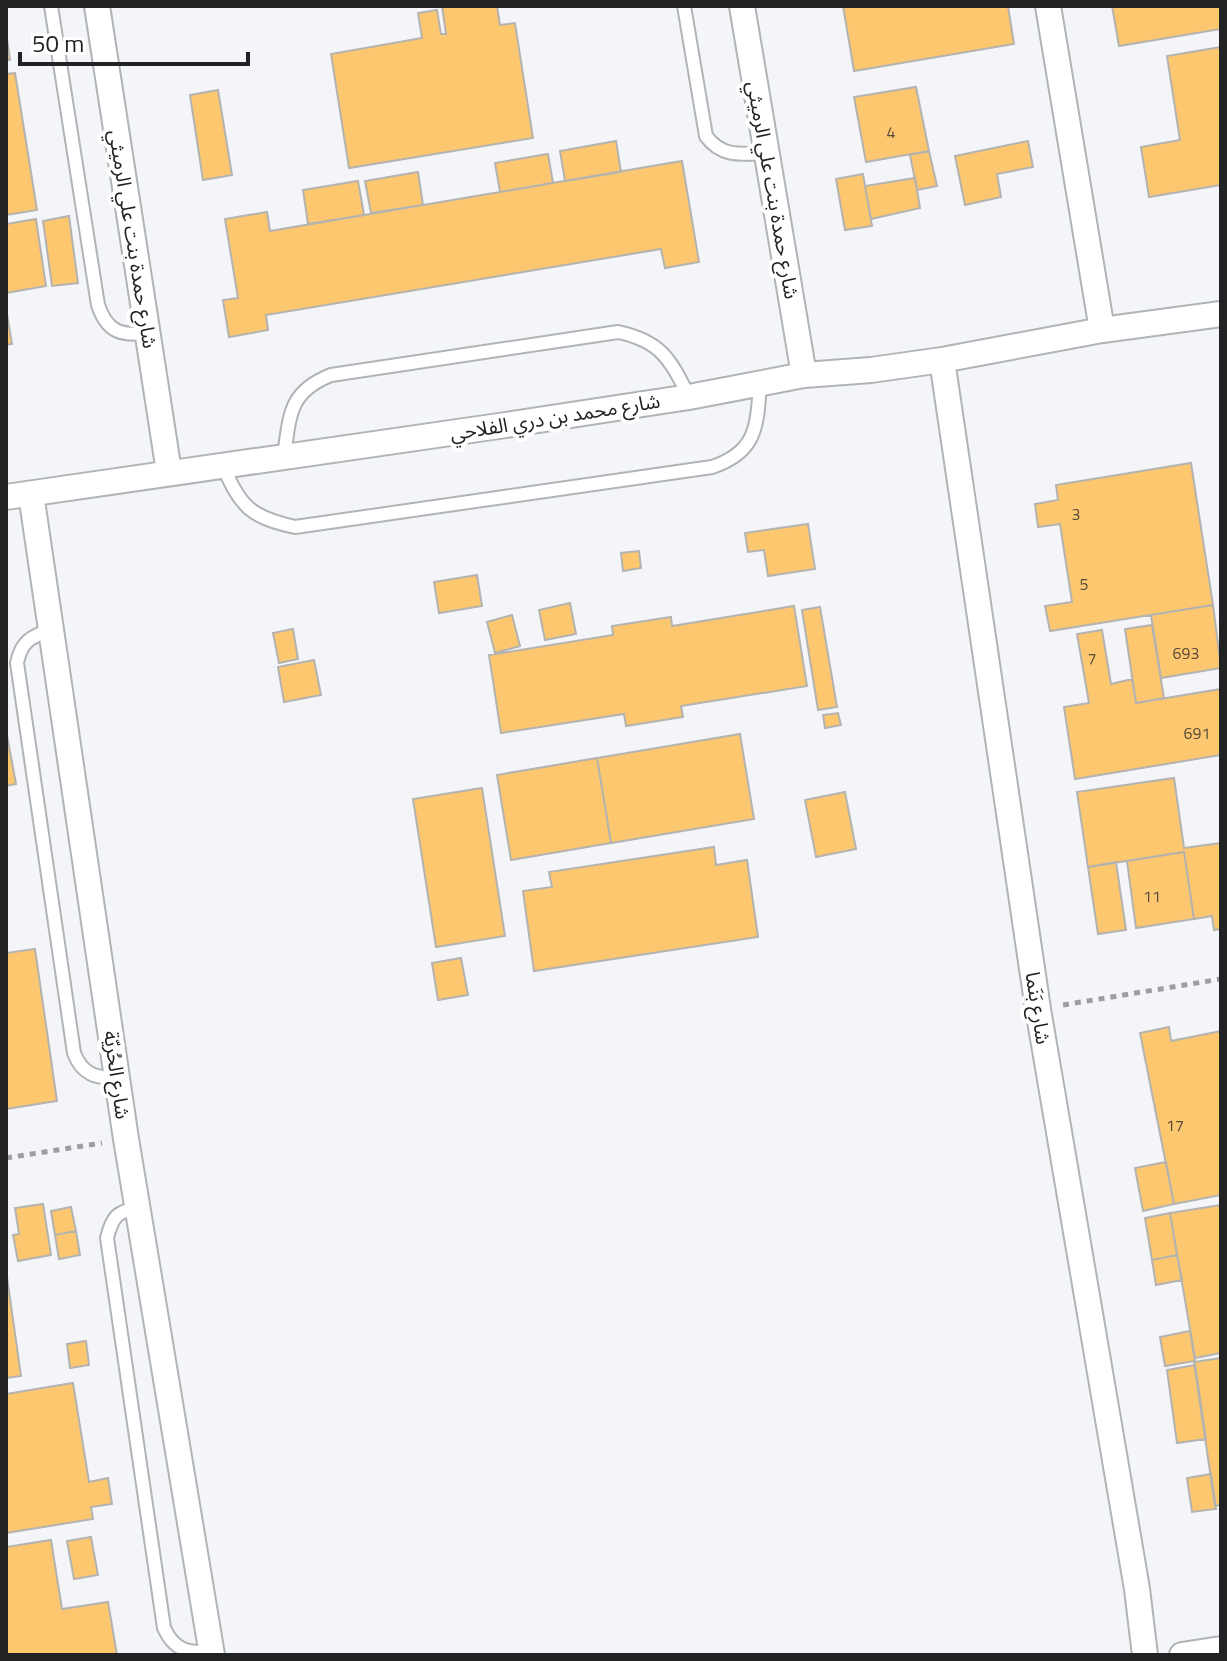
<svg xmlns="http://www.w3.org/2000/svg" width="1227" height="1661" viewBox="0 0 1227 1661" font-family="'Titillium Web','Noto Sans Arabic',sans-serif">
	<style>
		.building { fill: #fcc76f; stroke: #b5b3af; stroke-width: 2 }
		.lines { fill: none; stroke-linecap: round; stroke-linejoin: round }
		.service-casing { stroke: #b1b4b7; stroke-width: 16 }
		.minor-casing { stroke: #b1b4b7; stroke-width: 28 }
		.path { stroke: #9d9ea1; stroke-width: 5; stroke-dasharray: 6 6; stroke-linecap: butt }
		.service { stroke: #fff; stroke-width: 12 }
		.minor { stroke: #fff; stroke-width: 24 }
		.labels { text-anchor: middle; stroke-width: 8; stroke-linejoin: round; paint-order: stroke }
		.number-label { font-size: 16px; fill: #584b37 }
		.street-label { font-size: 20px; fill: #212224; stroke: #fff }
	</style>
	<rect width="100%" height="100%" fill="#f3f5f9"/>
	<path class="building" d="M442,6h55l3,19 15,-2 18,115 -184,30 -18,-114 91,-16 -4,-25 19,-3 4,24h5z
		M843,6h165l6,38 -160,27z
		M1112,6h109v23l-102,17z
		M6,32l4,28h-4z
		M1221,47v138l-72,12 -8,-50 39,-7 -13,-84z
		M15,73l22,137 -31,5v-141z
		M916,87l13,64 -63,11 -12,-65z
		M218,90l14,85 -29,5 -13,-85z
		M616,141l5,31 -56,9 -5,-30z
		M1028,141l5,26 -36,7 4,23 -36,8 -10,-49z
		M929,151l8,35 -20,4 -7,-35z
		M548,154l5,29 -53,9 -5,-29z
		M682,161l17,101 -34,6 -4,-19 -395,66 2,15 -39,7 -6,-37 15,-2 -13,-79 42,-7 3,19z
		M418,172l5,33 -52,8 -6,-32z
		M863,174l9,52 -27,4 -9,-51z
		M915,178l5,30 -49,11 -6,-33z
		M358,181l6,34 -56,9 -5,-34z
		M69,216l9,67 -26,3 -9,-65z
		M36,219l10,67 -40,7v-69z
		M6,308l6,36 -6,1z
		M1191,463l22,142 -163,26 -5,-25 27,-4 -12,-78 -22,3 -3,-23 23,-4 -2,-15z
		M808,524l7,45 -47,7 -4,-26 -16,2 -3,-19z
		M639,551l2,17 -18,3 -2,-18z
		M477,575l5,31 -43,7 -5,-31z
		M570,603l6,31 -31,6 -6,-30z
		M1213,605l8,63 -60,10 -10,-63z
		M794,606l13,80 -126,20 2,11 -57,9 -2,-12 -123,19 -12,-78 124,-20 -1,-9 59,-9 1,9z
		M820,607l17,100 -19,3 -16,-100z
		M512,615l8,31 -25,7 -8,-31z
		M1152,625l12,73 -28,5 -11,-74z
		M293,629l5,30 -19,4 -6,-30z
		M1102,630l9,54 21,-5 4,24 85,-14v66l-146,24 -11,-72 25,-4 -12,-69z
		M314,660l7,35 -37,7 -6,-35z
		M838,713l3,12 -16,3 -2,-13z
		M6,730l10,54 -10,2z
		M740,734l14,85 -143,24 -14,-85z
		M597,758l14,85 -100,17 -14,-85z
		M1174,778l10,70 37,-5v86l-7,1 -2,-14 -18,3 -10,-67 -96,15 -11,-75z
		M482,788l23,148 -69,11 -23,-148z
		M845,792l11,57 -40,8 -11,-57z
		M714,847l2,18 31,-5 11,77 -224,34 -11,-80 29,-4 -3,-15z
		M1184,852l10,67 -58,9 -9,-67z
		M1116,862l10,68 -28,4 -10,-67z
		M35,949l22,152 -51,8v-156z
		M461,958l7,37 -30,5 -6,-37z
		M1169,1027l2,14 50,-10v164l-47,9 -34,-171z
		M1166,1162l8,42 -31,7 -8,-43z
		M43,1204l8,51 -33,6 -5,-26 6,-1 -4,-26z
		M1221,1205v148l-26,5 -25,-145z
		M71,1207l5,24 -21,4 -4,-24z
		M1170,1213l7,42 -25,5 -7,-42z
		M76,1231l4,24 -21,4 -4,-24z
		M1177,1255l5,25 -26,5 -4,-25z
		M6,1270l15,106 -15,2z
		M1190,1331l5,30 -30,5 -5,-29z
		M86,1341l3,24 -19,3 -3,-24z
		M1221,1358v147l-6,1 -21,-144z
		M1195,1365l11,74 -29,4 -10,-73z
		M73,1383l16,99 19,-4 4,26 -21,3 2,12 -87,14v-139z
		M1211,1474l5,35 -24,3 -5,-34z
		M91,1537l7,38 -24,4 -7,-38z
		M51,1540l11,69 46,-7 9,53h-111v-108z"/>
	<g class="lines">
		<g class="service-casing">
			<path id="service" d="M51,6l47,299c9,27 23,31 49,28
				M684,6l22,130c16,22 36,18 61,17
				M284,456c6,-40 4,-64 47,-81l287,-43c43,9 52,27 71,65
				M223,466c18,41 27,51 72,61l417,-60c45,-15 45,-41 48,-83
				M51,630c-20,6 -30,12 -34,33l57,390c8,21 22,26 43,24
				M138,1209c-21,1 -26,9 -31,29l57,390c10,22 24,26 47,23"/>
		</g>
		<g class="minor-casing">
			<path id="minor" d="M97,6l72,466
				M742,6l62,369
				M1048,6l54,324
				M942,360l96,649 99,580 8,66
				M31,494l95,645 86,516
				M6,497l493,-71 190,-29 115,-22 67,-5 71,-10 160,-30 119,-16
				M1182,1655l39,-6"/>
		</g>
		<path class="path" d="M1063,1005l158,-26
			M6,1158l96,-15"/>
		<use href="#service" class="service"/>
		<use href="#minor" class="minor"/>
	</g>
	<g class="labels">
		<g class="number-label">
			<text x="891" y="138">4</text>
			<text x="1076" y="520">3</text>
			<text x="1084" y="590">5</text>
			<text x="1186" y="659">693</text>
			<text x="1092" y="664">7</text>
			<text x="1197" y="739">691</text>
			<text x="1152" y="902">11</text>
			<text x="1175" y="1131">17</text>
		</g>
		<g class="street-label">
			<text transform="translate(773 190) rotate(80)" y="7">شارع حمدة بنت علي الرميثي</text>
			<text transform="translate(133 239) rotate(81)" y="7">شارع حمدة بنت علي الرميثي</text>
			<text transform="translate(555 417) rotate(-9)" y="7">شارع محمد بن دري الفلاحي</text>
			<text transform="translate(1038 1008) rotate(81)" y="7">شارع بَنَما</text>
			<text transform="translate(117 1075) rotate(82)" y="7">شارع الحُريّة</text>
		</g>
	</g>
	<rect width="1227" height="1661" fill="none" stroke="#212224" stroke-width="16"/>
	<path d="M20 52v12h228v-12" fill="none" stroke="#212224" stroke-width="4"/>
	<text x="32" y="52" font-size="24" fill="#212224" stroke="#ffffff" stroke-width="6" paint-order="stroke">50 m</text>
</svg>
